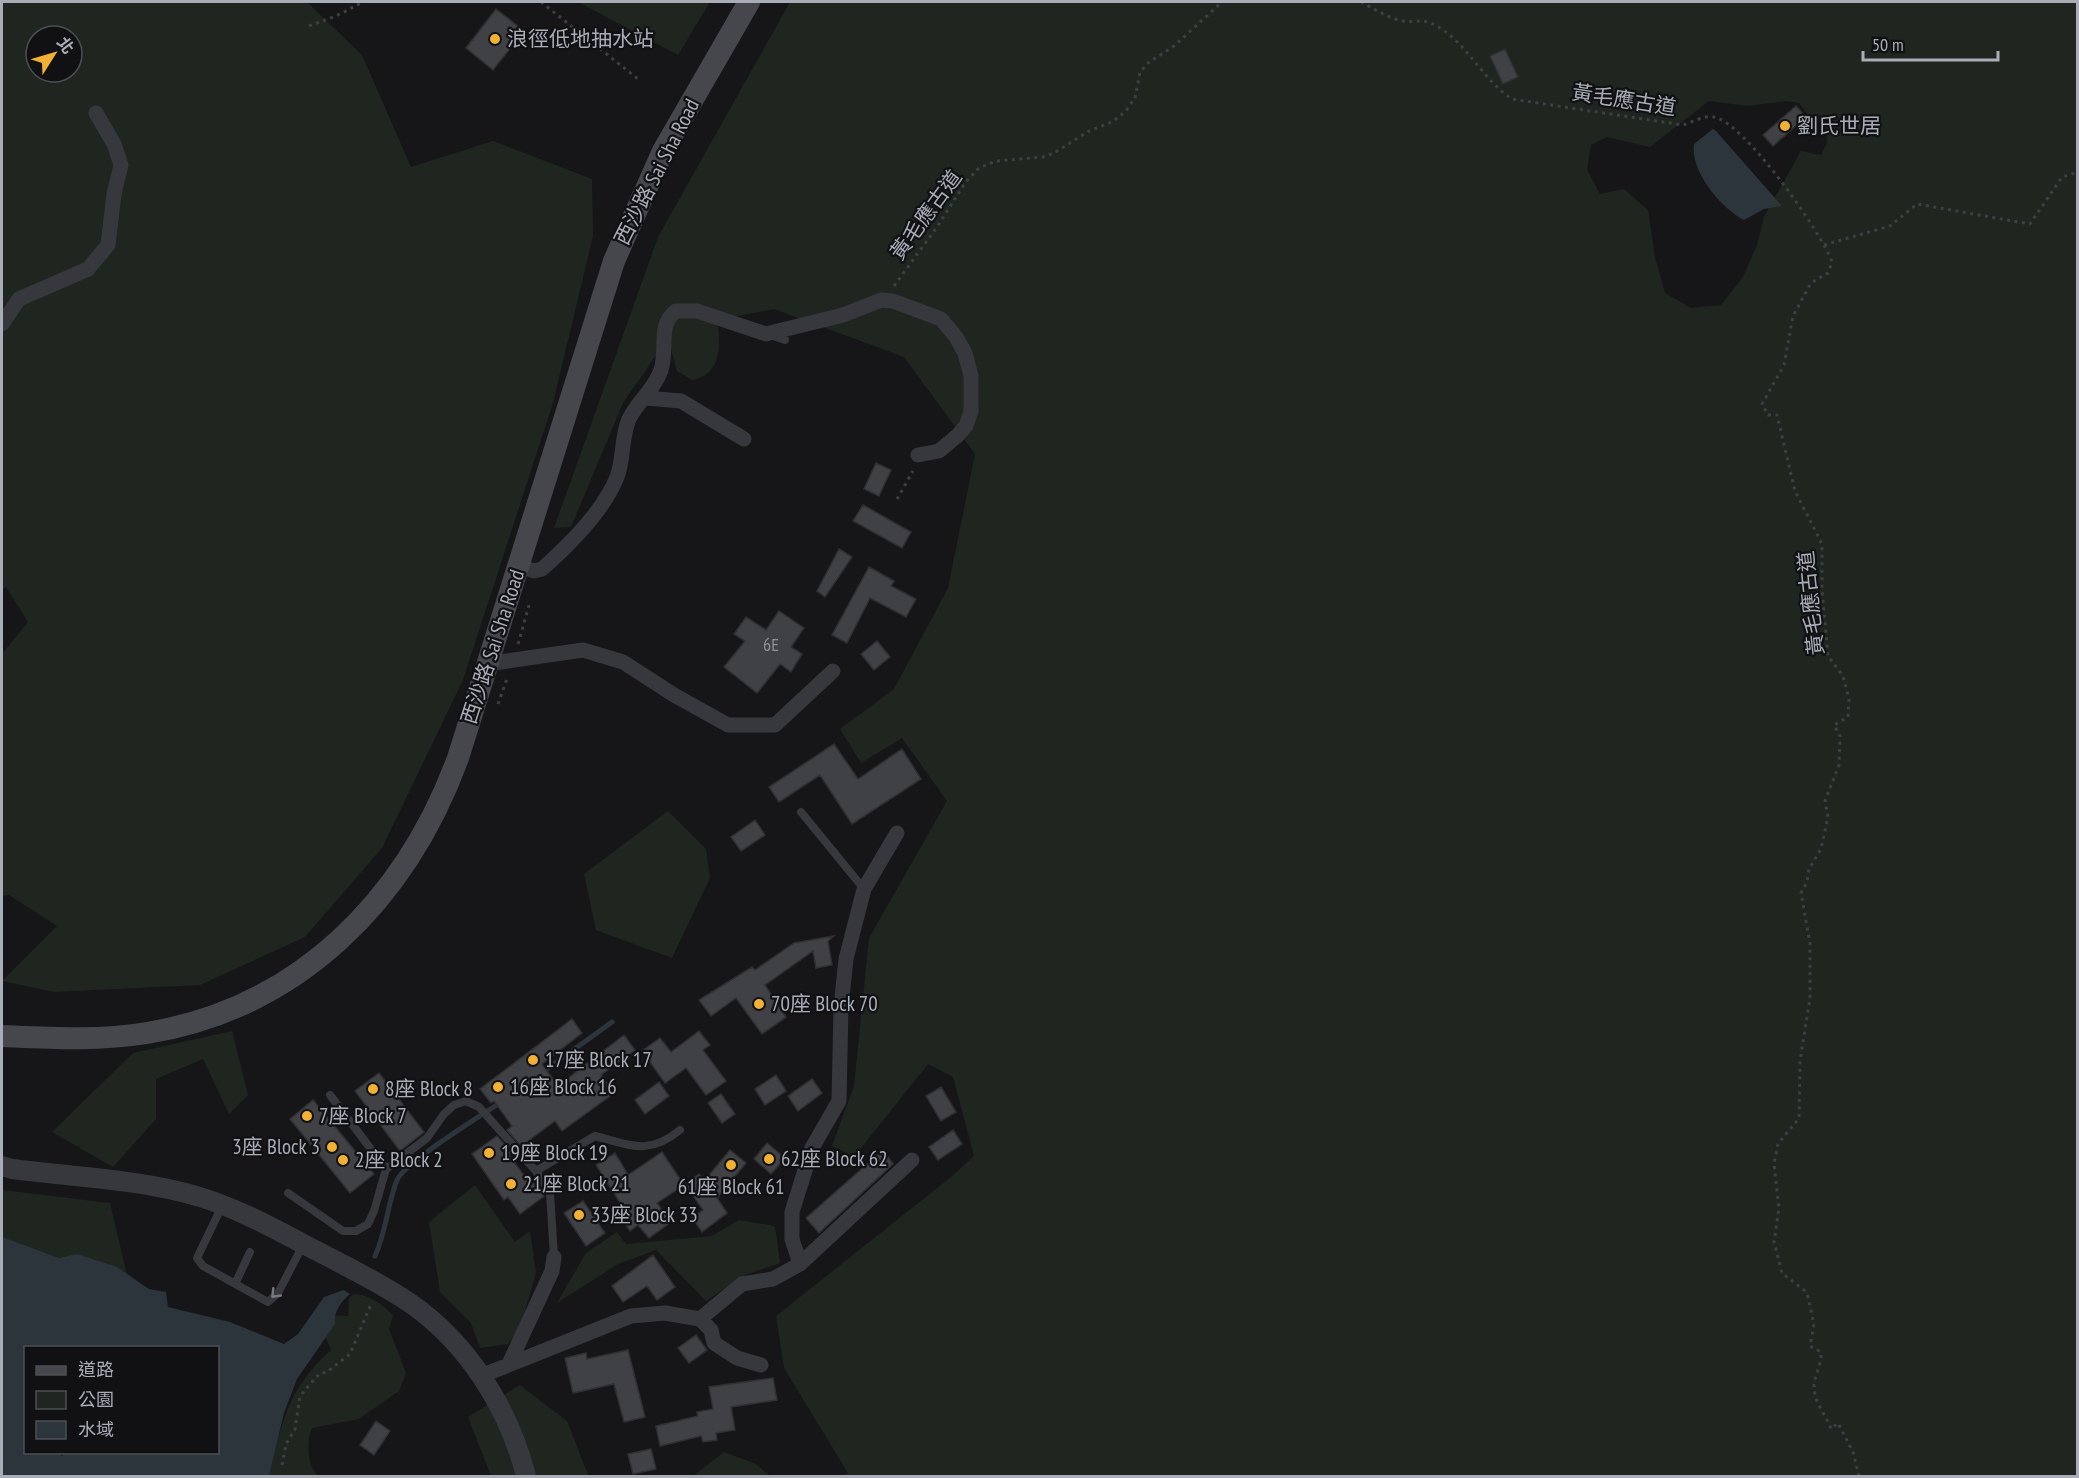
<svg xmlns="http://www.w3.org/2000/svg" width="2079" height="1478" viewBox="0 0 2079 1478" font-family="'PT Sans Narrow','Noto Sans TC',sans-serif">
	<style>
		.green { fill: #1e261f; fill-rule: evenodd }
		.water { fill: #2c353c; fill-rule: evenodd }
		.lines { fill: none; stroke-linecap: round; stroke-linejoin: round }
		.stream { stroke: #2c353c; stroke-width: 5 }
		.building { fill: #404145; stroke: #303034; stroke-width: 1.5 }
		.path { stroke: #3d3f44; stroke-width: 3; stroke-dasharray: 3 4.5; stroke-linecap: butt }
		.service { stroke: #37383d; stroke-width: 8 }
		.minor { stroke: #37383d; stroke-width: 15 }
		.tertiary { stroke: #37383d; stroke-width: 20 }
		.secondary { stroke: #45474d; stroke-width: 22 }
		.oneway { stroke: #757881 }
		.poi-dot { fill: #f2b134; stroke: #111113; stroke-width: 2 }
		.labels { text-anchor: middle; stroke-width: 4.5; stroke-linejoin: round; paint-order: stroke }
		.number-label { font-size: 18px; fill: #8e929b }
		.poi-label { font-size: 21px; fill: #a8adb8; stroke: #111113; text-anchor: start }
		.street-label { font-size: 21px; fill: #a8adb8; stroke: #111113 }
	</style>
	<rect width="100%" height="100%" fill="#161618"/>
	<path class="green" d="M2,2h305l55,53 49,112 82,-26 99,38 1,57 -40,167 -90,277 -81,168 -77,89 -105,48 -146,7 -52,-11 55,-55 -48,-31 -7,1v-242l26,-32 -22,-35 -4,3zM36,36h36v36h-36z
		M578,2h132l-32,53z
		M790,2h1287v1474h-1233l4,-3 -64,-105 -8,-52 175,-139 23,-21 -21,-79 -25,-13 -74,93 -22,-11 22,-60 15,-148 78,-137 -45,-63 -41,25 -21,-34 54,-40 54,-101 27,-134 -71,-97 -130,-48 -57,11c4,24 5,55 -25,60l-15,-9 -9,-33 -45,65 -52,124 -17,1 104,-291zM1709,101l39,5 38,-5 13,2 12,16 15,7 1,17 -6,12 -20,-4 -37,66 -7,28 -14,32 -22,28 -30,3 -26,-15 -10,-36 -7,-47 -24,-21 -24,5 -13,-24 4,-25 16,-8 43,10z
		M668,811l38,38 4,29 -38,80 -76,-28 -12,-56z
		M232,1031l16,64 -19,19 -26,-55 -47,20v40l-43,48 -61,-35 81,-79z
		M475,1185l40,57 15,-11 6,42 -16,55 -12,16 -28,4 -9,-25 -31,-31 -11,-70z
		M2,1190l108,13 17,72 -125,15z
		M739,1220l36,6 5,37 -35,12 -39,26 -50,-51 -38,14 -61,39 29,-50 31,-21 9,12 86,-8z
		M354,1294c12,-1 32,12 39,22l-4,13 17,44 -7,18 -40,28 -47,9c-6,13 -5,38 6,48h-49c12,-52 19,-88 62,-126l-15,-35 32,1 1,-18z
		M520,1385l47,36 21,54 -97,1 -23,-59z
		M724,1452l32,12 14,12h-77z"/>
	<path class="water" d="M1713,129l3,2 66,75 -18,3 -20,11c-23,-12 -54,-49 -50,-76z
		M2,1237l57,21 18,-4 40,13 32,22 17,3 2,15 62,15 54,22 14,-10 26,-37 20,-7 6,4c-9,7 -17,19 -15,30l-38,55 -13,34 -15,63h-267zM26,1348h192v104h-152l-4,4 -2,-3 -34,-1z"/>
	<g class="lines">
		<path class="stream" d="M540,1074l72,-52
			M375,1256c12,-26 12,-51 22,-76 8,-18 84,-64 104,-78"/>
	</g>
	<path class="building" d="M496,9l28,22 -31,39 -27,-22z
		M1505,49l13,28 -15,7 -13,-28z
		M1796,106l10,11 -33,29 -10,-11z
		M876,463l15,7 -12,26 -15,-7z
		M863,505l48,27 -9,16 -49,-27z
		M839,549l13,8 -27,40 -8,-6z
		M869,567l25,14 -3,5 25,13 -10,18 -36,-19 -23,45 -15,-8z
		M779,611l25,17 -13,19 11,7 -11,18 -11,-8 -23,29 -33,-26 21,-26 -11,-7 12,-17 20,13z
		M877,641l13,16 -16,13 -13,-16z
		M834,744l24,35 44,-30 19,30 -69,45 -32,-49 -41,27 -10,-15z
		M755,820l10,15 -24,16 -10,-14z
		M834,936l-6,5 4,24 -16,3 -3,-17 -48,34 21,32 -24,17 -26,-36 -25,18 -12,-16 53,-33 3,3 39,-27z
		M572,1019l10,14 -40,31 16,22 66,-51 11,15 -34,25 13,18 -52,38 -7,-10 -34,25 -14,-16 5,-4 -18,-25 -3,2 -11,-14z
		M699,1031l11,14 -7,5 23,31 -20,14 -20,-27 -21,15 -23,-32 18,-13 11,14z
		M379,1073l45,59 -24,19 -45,-60z
		M776,1075l10,16 -21,14 -10,-16z
		M812,1079l10,14 -24,18 -10,-15z
		M659,1082l10,14 -24,18 -10,-14z
		M941,1087l15,25 -15,9 -15,-25z
		M721,1094l14,20 -13,9 -14,-20z
		M313,1100l61,74 -24,19 -60,-74z
		M953,1130l9,14 -24,16 -9,-13z
		M497,1136l15,17 -3,2 22,30 4,-3 9,14 -24,18 -12,-17 -4,3 -32,-46z
		M767,1143l18,15 -14,16 -17,-15z
		M730,1150l16,13 -29,35 10,15 -25,19 -10,-14 11,-8 -18,-26 14,-10 5,7z
		M883,1150l10,14 -74,69 -13,-15z
		M662,1152l22,33 -27,18 14,19 -22,16 -11,-13 -8,6 -10,-14 6,-5 -30,-47 19,-12 13,22z
		M583,1201l22,32 -19,13 -22,-33z
		M653,1255l22,32 -18,13 -10,-14 -24,16 -11,-16z
		M696,1335l11,15 -18,13 -11,-15z
		M628,1350l17,67 -21,5 -10,-38 -41,9 -8,-35 21,-5 1,6z
		M773,1378l4,22 -46,7 4,23 -19,3 1,7 -14,2 -2,-6 -41,10 -4,-20 42,-10 -1,-4 16,-3 -4,-22z
		M376,1421l14,10 -16,24 -14,-10z
		M651,1449l5,20 -23,5 -5,-20z"/>
	<g class="lines">
		<path class="path" d="M541,2l97,77
			M1361,2c12,6 28,17 42,19 12,2 20,-3 32,4 32,17 47,55 77,74l171,26c9,-3 22,-10 31,-8 30,5 108,116 118,145l-4,11 -17,10 -18,33 -9,49 -22,39 6,11h9l18,76 27,53v47l6,65 15,20 6,23 -1,18 -14,8 6,11 -1,29 -14,36 3,16 -7,32 -12,20 -2,13 -6,11 9,51v54l-10,63 -1,57 -21,26 -4,20 5,44 -5,34 8,31 23,18 3,6 6,27 -4,22 11,6c1,12 -6,22 -7,33 0,19 12,29 17,44l7,-6 15,29 6,24
			M309,26l27,-10 27,-14
			M1824,245l66,-19 27,-22 113,20 32,-47 16,-5
			M894,286l43,-59 28,-44 14,-15 17,-7 47,-4 11,-4 35,-22 23,-9 13,-10 10,-14 5,-26 8,-9 26,-17 48,-44
			M897,499l16,-28
			M518,644l12,-42
			M498,704l10,-28
			M282,1465l4,-21 9,-15 5,-33 19,-22 8,-2 23,-18 22,-52"/>
		<path class="service" d="M770,335l15,5
			M801,812l63,77
			M330,1095l56,74
			M536,1171l59,-35c36,9 53,20 85,-6
			M288,1193l55,38h13l12,-7 6,-13 12,-42 41,-31 17,-24 10,-9 12,-4 13,6 57,64 14,22 4,64
			M222,1206l-25,52 6,8 65,36 10,-9 25,-48
			M235,1284l15,-32"/>
		<path class="minor" d="M2,324l17,-25 69,-30 20,-24 6,-51 7,-29 -7,-21 -18,-31
			M646,398l35,3 63,38
			M519,566l15,5 8,-2c26,-23 62,-59 75,-92 7,-18 4,-39 12,-58 9,-18 25,-29 32,-49 7,-21 -4,-45 15,-59h21l69,23 77,-19 38,-15 12,1 48,18 15,18 9,16 6,23v35l-5,15 -9,10 -18,15 -21,4
			M487,664l96,-14 40,12 51,33 54,30h47l58,-54
			M800,1264l-8,-25v-27l20,-64 27,-47 2,-94 5,-48 18,-70 33,-56
			M700,1319l11,11 3,13 23,15 24,7
			M509,1364l43,-93 2,-14
			M481,1376l150,-60 34,-3 35,6 42,-35 31,-5 27,-15 112,-104"/>
		<path class="tertiary" d="M2,1166l10,3c62,8 127,10 188,28 39,12 75,32 111,51 33,17 68,34 99,55 58,40 99,106 116,173"/>
		<path class="secondary" d="M2,1036c48,2 96,5 145,-3 153,-25 259,-134 311,-275l156,-497 49,-110 86,-149"/>
	</g>
	<defs><path id="oneway-chevron" d="M-2-3.5L2.5 0L-2 3.5" fill="none" stroke-width="1.6" stroke-linecap="round" stroke-linejoin="round" transform="scale(1.5)"/></defs>
	<use class="oneway" href="#oneway-chevron" transform="translate(275 1294) rotate(134)"/>
	<g class="poi-dot">
		<circle cx="495" cy="39" r="6"/>
		<circle cx="1785" cy="126" r="6"/>
		<circle cx="759" cy="1004" r="6"/>
		<circle cx="533" cy="1060" r="6"/>
		<circle cx="498" cy="1087" r="6"/>
		<circle cx="373" cy="1089" r="6"/>
		<circle cx="307" cy="1116" r="6"/>
		<circle cx="332" cy="1147" r="6"/>
		<circle cx="489" cy="1153" r="6"/>
		<circle cx="769" cy="1159" r="6"/>
		<circle cx="343" cy="1160" r="6"/>
		<circle cx="731" cy="1165" r="6"/>
		<circle cx="511" cy="1184" r="6"/>
		<circle cx="579" cy="1215" r="6"/>
	</g>
	<g class="labels">
		<g class="number-label">
			<text x="771" y="651">6E</text>
		</g>
		<g class="poi-label">
			<text x="507" y="46">浪徑低地抽水站</text>
			<text x="1797" y="133">劉氏世居</text>
			<text x="771" y="1011">70座 Block 70</text>
			<text x="545" y="1067">17座 Block 17</text>
			<text x="510" y="1094">16座 Block 16</text>
			<text x="385" y="1096">8座 Block 8</text>
			<text x="319" y="1123">7座 Block 7</text>
			<text x="320" y="1154" text-anchor="end">3座 Block 3</text>
			<text x="501" y="1160">19座 Block 19</text>
			<text x="781" y="1166">62座 Block 62</text>
			<text x="355" y="1167">2座 Block 2</text>
			<text x="523" y="1191">21座 Block 21</text>
			<text x="731" y="1194" text-anchor="middle">61座 Block 61</text>
			<text x="591" y="1222">33座 Block 33</text>
		</g>
		<g class="street-label">
			<text transform="translate(1624 100) rotate(9)" y="7">黃毛應古道</text>
			<text transform="translate(657 172) rotate(-63)" y="7">西沙路 Sai Sha Road</text>
			<text transform="translate(926 215) rotate(-54)" y="7">黃毛應古道</text>
			<text transform="translate(1811 603) rotate(-96)" y="7">黃毛應古道</text>
			<text transform="translate(493 647) rotate(-72)" y="7">西沙路 Sai Sha Road</text>
		</g>
	</g>
	<rect width="2079" height="1478" fill="none" stroke="#a8adb8" stroke-width="6"/>
	<rect x="24" y="1346" width="195" height="108" fill="#111113" stroke="#4d4f55" stroke-width="1.5"/>
	<rect x="36" y="1366" width="30" height="9" fill="#45474d" stroke="#4d4f55" stroke-width="1.5"/>
	<text x="78" y="1376" font-size="18" fill="#a8adb8">道路</text>
	<rect x="36" y="1391" width="30" height="18" fill="#1e261f" stroke="#4d4f55" stroke-width="1.5"/>
	<text x="78" y="1406" font-size="18" fill="#a8adb8">公園</text>
	<rect x="36" y="1421" width="30" height="18" fill="#2c353c" stroke="#4d4f55" stroke-width="1.5"/>
	<text x="78" y="1436" font-size="18" fill="#a8adb8">水域</text>
	<g transform="translate(54 54) rotate(53)"><circle r="28" fill="#111113" stroke="#4d4f55" stroke-width="1.5"/>
	<path d="M0-4.5L10 22L0 15L-10 22Z" fill="#f2b134"/>
	<text y="-9" font-size="16" font-weight="bold" text-anchor="middle" fill="#a8adb8">北</text>
	</g>
	<path d="M1863 51v9h135v-9" fill="none" stroke="#a8adb8" stroke-width="3"/>
	<text x="1872" y="51" font-size="18" fill="#a8adb8" stroke="#111113" stroke-width="4.5" paint-order="stroke">50 m</text>
</svg>
